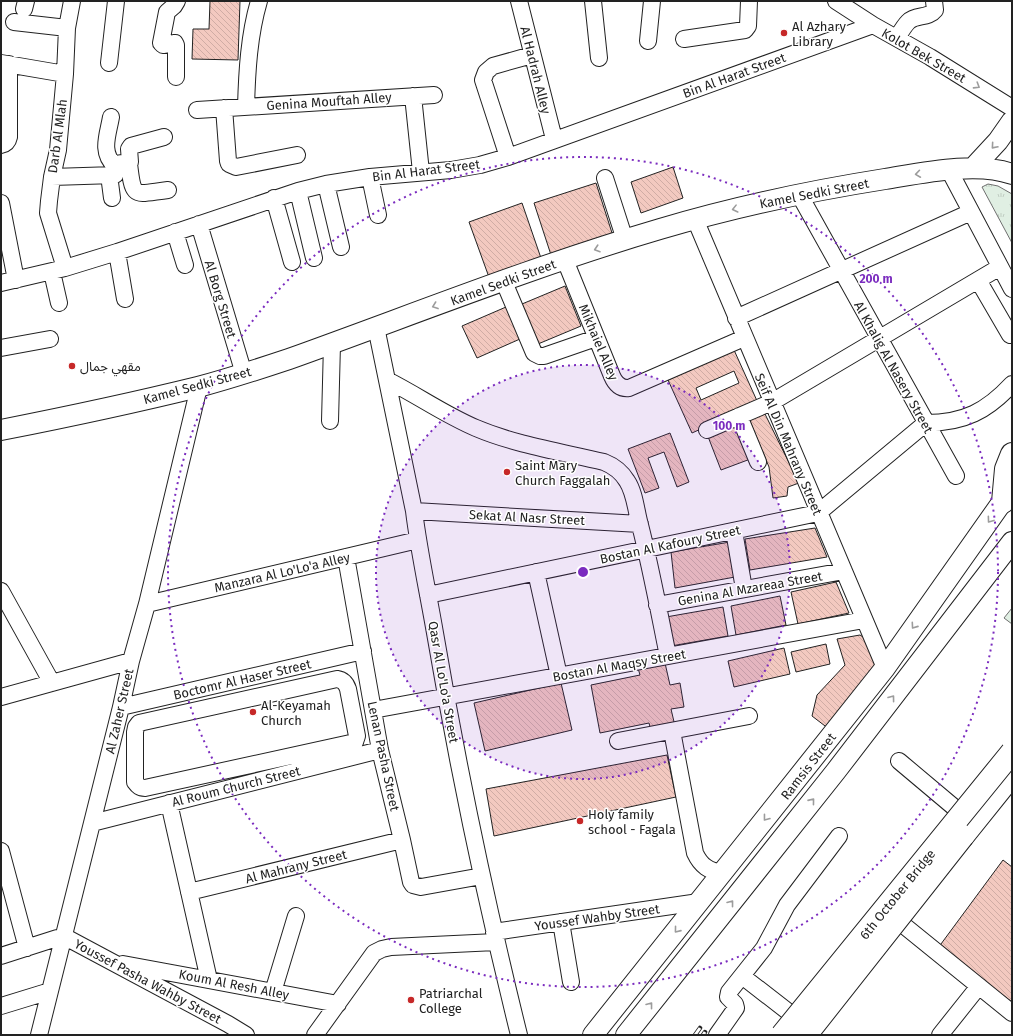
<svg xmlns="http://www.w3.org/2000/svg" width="1013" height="1036" viewBox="0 0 1013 1036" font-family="'Fira Sans','Noto Sans Arabic',sans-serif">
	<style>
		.grass { fill: url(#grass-tufts); stroke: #6f6f6f }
		.building { fill: url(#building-back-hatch); stroke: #222; fill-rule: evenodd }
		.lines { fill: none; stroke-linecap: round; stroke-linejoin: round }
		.minor-casing { stroke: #222; stroke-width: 18 }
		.major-casing { stroke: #222; stroke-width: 22 }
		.highway-casing { stroke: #222; stroke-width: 24 }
		.minor { stroke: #fff; stroke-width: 16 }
		.major { stroke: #fff; stroke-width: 20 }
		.highway { stroke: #fff; stroke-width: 22 }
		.rail-casing { stroke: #222; stroke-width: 4.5 }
		.rail { stroke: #fff; stroke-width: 3; stroke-dasharray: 9; stroke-linecap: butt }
		.highway-bridge-casing { stroke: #222; stroke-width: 24; stroke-linecap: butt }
		.highway-bridge { stroke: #fff; stroke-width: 22 }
		.oneway { stroke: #9c9c9c }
		.ring { fill: none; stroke: #7b2cbf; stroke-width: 2; stroke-dasharray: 2 4 }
		.poi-dot { fill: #c62828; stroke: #fff; stroke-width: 1.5 }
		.labels { text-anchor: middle; stroke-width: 3; stroke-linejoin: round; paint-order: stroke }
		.poi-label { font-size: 13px; fill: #222; stroke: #fff; text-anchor: start }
		.street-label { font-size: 13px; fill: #222; stroke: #fff }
		.centre { fill: #7b2cbf; stroke: #fff; stroke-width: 2 }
		.ring-label { font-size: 12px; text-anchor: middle; font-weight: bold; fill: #7b2cbf; stroke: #fff; stroke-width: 3; stroke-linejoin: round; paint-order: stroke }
	</style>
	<defs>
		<pattern id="grass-tufts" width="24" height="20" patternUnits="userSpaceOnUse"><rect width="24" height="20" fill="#e0efe3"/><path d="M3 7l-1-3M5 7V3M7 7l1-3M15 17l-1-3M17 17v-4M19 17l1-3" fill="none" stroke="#c0cdc2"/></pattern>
		<pattern id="building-back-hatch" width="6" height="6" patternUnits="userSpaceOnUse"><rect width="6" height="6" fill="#f3c9c0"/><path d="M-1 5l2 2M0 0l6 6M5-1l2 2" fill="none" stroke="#d0aca5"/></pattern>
	</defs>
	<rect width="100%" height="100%" fill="#fff"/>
	<path class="grass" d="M988,184l10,2 14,8v49l-30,-56z
		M1012,608v16l-8,-6z"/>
	<path class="building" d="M210,1h30l-2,59 -46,-1 1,-30h16z
		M673,167l10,31 -42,15 -10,-31z
		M596,183l17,53 -61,22 -18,-55z
		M522,203l20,58 -52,19 -21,-58z
		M565,286l16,40 -43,18 -16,-40z
		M506,307l14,32 -43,19 -15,-32z
		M734,350l24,53 -66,30 -24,-53zM734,371l5,12 -38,17 -5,-12z
		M764,412l35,71 -11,4 -1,9 -14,2 -4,-31 -20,-48z
		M740,421l13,37 -32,12 -14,-36z
		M670,433l19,49 -12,5 -13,-35 -16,6 11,30 -14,5 -17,-44z
		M815,528l12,29 -77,13 -5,-31z
		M730,542l5,35 -60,11 -4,-36z
		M836,582l13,31 -51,11 -7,-32z
		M780,596l6,29 -50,10 -5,-29z
		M723,607l5,29 -57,10 -5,-29z
		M860,635l9,6 9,28 -49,60 -17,-13 5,-21 28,-30 -8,-26z
		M826,644l4,20 -34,8 -5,-20z
		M784,648l6,26 -56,13 -6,-26z
		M665,663l5,22 10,-2 4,24 -13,2 4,17 -24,5 -2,-8 -49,10 -9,-48 49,-10 -2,-7z
		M561,683l11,47 -87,21 -11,-48z
		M667,755l9,42 -182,39 -8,-47z
		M1003,860l9,7v135l-74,-54z"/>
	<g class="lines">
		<g class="minor-casing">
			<path id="minor" d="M519,1l35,138
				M593,1l6,57
				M836,1l37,24 57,32 82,51
				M24,9l2,-8
				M14,22l53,6
				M897,38c3,-5 7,-12 11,-16 8,-8 20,-3 27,-12l-1,-9
				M684,39l61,-9 3,-4 1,-25
				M648,41l4,-40
				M1,63l64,11
				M109,63l7,-62
				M176,77v-32l-1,-2 -12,2 -2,-2 6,-31 7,-6 3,-5
				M413,96l8,76
				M246,107c1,-36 3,-72 13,-106
				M224,108l4,53 1,3 7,3 61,-12
				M197,110l237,-15
				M111,117c-3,18 -11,35 4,49
				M1,145c5,-1 7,-3 8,-8v-73
				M508,157l-25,-77 3,-8 7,-6 39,-11
				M129,163c4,37 5,31 39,27
				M949,170l63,119
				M109,175l3,23
				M52,177l63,-2 1,-11 14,-2 -1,-13 2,-3 33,-9
				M370,177l8,38
				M605,178l20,62
				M326,184l15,63
				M298,191l16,67
				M799,194l157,282
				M274,198l18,64
				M1,203l15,77
				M695,219l190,449
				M199,224l45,150
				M175,232l10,33
				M117,252l8,47
				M565,260l47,116c3,7 8,13 17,12l115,-50
				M65,268l-17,-55 1,-12 3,-24 6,-27 7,-76 2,-46 5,-27
				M52,272l7,31
				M978,280l32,55
				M504,282l30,71 6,3h4l52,-18
				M1,283l64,-15 52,-16 181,-61 28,-7 44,-7 81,-7 29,-5 28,-8 365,-132
				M736,318l235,-106
				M376,327l38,184c5,41 14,81 21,122 23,135 51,269 84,402
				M1,348l49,-9
				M387,380c30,15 58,35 89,48 40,17 86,24 128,34 10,4 17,9 23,19 8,12 9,30 13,44 11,43 19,87 28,131
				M739,416l19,46
				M330,421l2,-77
				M707,430l65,-28 228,-135
				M414,511l226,13
				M734,531l10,58
				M346,557l34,193 22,90 9,42 2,3 8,2 61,-11
				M536,572l23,104
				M1,591l51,92
				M428,595l390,-82 108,-90c38,0 61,-12 86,-39
				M147,604l271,-64
				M657,605l187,-34
				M337,679c6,1 9,4 11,10l9,47 -2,6 -210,46c-5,0 -7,-2 -10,-6v-50l1,-5 3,-4z
				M1,697l130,-36
				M121,707l242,-56
				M373,710l491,-90
				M672,731l23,122c6,13 14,18 27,20
				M618,741l131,-25
				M899,761l69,58
				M169,803l40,177
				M92,823l288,-73
				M1,851l26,97
				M189,892l213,-52
				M891,915l121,98
				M561,922l10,60
				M494,932l205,-30
				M1,956l56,-18h6l6,1 159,85 18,11
				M123,964l215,40
				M742,976l62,48
				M273,992l23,-76
				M1,1006l49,-15
				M39,1035l82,-328 10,-46 16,-57 52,-217
				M315,1035l59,-82 8,-4 9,-2 105,-5
				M717,1035l19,-27 -1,-4 -7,-7 1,-5 35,-44 23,-43 52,-69
				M940,1035l39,-49"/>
		</g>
		<g class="major-casing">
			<path id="major" d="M973,168l25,-27 14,-20
				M1,430c66,-13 132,-27 197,-43 30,-8 61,-18 91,-28 123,-44 245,-93 371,-130 74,-22 149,-38 225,-50 37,-6 92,-18 127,-5
				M593,1035l292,-367 127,-180
				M626,1035l210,-264 176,-229"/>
		</g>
		<g class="highway-casing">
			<path id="highway" d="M1003,502l3,-33 6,-15
				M963,836l49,-61"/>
		</g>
		<use href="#minor" class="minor"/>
		<use href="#major" class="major"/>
		<use href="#highway" class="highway"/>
		<g class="rail-casing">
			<path id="rail" d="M695,1035l5,-7
				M703,1035l2,-3"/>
		</g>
		<use href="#rail" class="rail"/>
		<g class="highway-bridge-casing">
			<path id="highway-bridge" d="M782,1035l230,-283
				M806,1035l157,-199"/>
		</g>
		<use href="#highway-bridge" class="highway-bridge"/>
	</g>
	<defs><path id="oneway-chevron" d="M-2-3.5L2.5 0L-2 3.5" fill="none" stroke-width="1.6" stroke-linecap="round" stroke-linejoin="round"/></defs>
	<g class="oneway">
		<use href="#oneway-chevron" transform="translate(977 86) rotate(32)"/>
		<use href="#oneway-chevron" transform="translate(994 146) rotate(131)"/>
		<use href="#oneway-chevron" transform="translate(918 174) rotate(172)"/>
		<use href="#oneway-chevron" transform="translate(735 209) rotate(166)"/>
		<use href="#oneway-chevron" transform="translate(597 249) rotate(162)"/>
		<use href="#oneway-chevron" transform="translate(435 306) rotate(160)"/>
		<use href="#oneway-chevron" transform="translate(990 520) rotate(126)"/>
		<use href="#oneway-chevron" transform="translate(914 626) rotate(125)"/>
		<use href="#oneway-chevron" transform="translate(892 698) rotate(-53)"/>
		<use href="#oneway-chevron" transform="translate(812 801) rotate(-51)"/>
		<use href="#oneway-chevron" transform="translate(766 818) rotate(128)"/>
		<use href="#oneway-chevron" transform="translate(731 903) rotate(-52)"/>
		<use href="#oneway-chevron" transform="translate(677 930) rotate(129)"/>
		<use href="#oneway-chevron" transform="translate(650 1005) rotate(-52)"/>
	</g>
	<circle cx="583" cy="572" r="207" fill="#7b2cbf" fill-opacity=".12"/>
	<g class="ring">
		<circle cx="583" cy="572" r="207"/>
		<circle cx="583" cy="572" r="415"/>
	</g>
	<g class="poi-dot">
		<circle cx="784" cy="33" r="4"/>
		<circle cx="72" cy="366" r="4"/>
		<circle cx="507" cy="472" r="4"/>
		<circle cx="253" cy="712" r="4"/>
		<circle cx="580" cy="821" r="4"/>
		<circle cx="411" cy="1000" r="4"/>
	</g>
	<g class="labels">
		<g class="poi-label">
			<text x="792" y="31">Al Azhary<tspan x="792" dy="15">Library</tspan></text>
			<text x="80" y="371">مقهي جمال</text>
			<text x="515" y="470">Saint Mary<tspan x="515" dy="15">Church Faggalah</tspan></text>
			<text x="261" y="710">Al-Keyamah<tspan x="261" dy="15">Church</tspan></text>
			<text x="588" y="819">Holy family<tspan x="588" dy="15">school - Fagala</tspan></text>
			<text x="419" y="998">Patriarchal<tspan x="419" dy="15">College</tspan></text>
		</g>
		<g class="street-label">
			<text transform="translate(924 55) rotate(30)" y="5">Kolot Bek Street</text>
			<text transform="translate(536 70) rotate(76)" y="5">Al Hadrah Alley</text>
			<text transform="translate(734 75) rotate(-20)" y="5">Bin Al Harat Street</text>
			<text transform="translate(329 101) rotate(-4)" y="5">Genina Mouftah Alley</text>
			<text transform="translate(57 136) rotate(-82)" y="5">Darb Al Mlah</text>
			<text transform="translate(426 170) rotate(-7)" y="5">Bin Al Harat Street</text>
			<text transform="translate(814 193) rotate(-11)" y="5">Kamel Sedki Street</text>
			<text transform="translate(503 282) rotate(-20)" y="5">Kamel Sedki Street</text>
			<text transform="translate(221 299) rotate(73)" y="5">Al Borg Street</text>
			<text transform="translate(599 342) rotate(67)" y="5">Mikhaiel Alley</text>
			<text transform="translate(894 367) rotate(61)" y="5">Al Khalig Al Nasery Street</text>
			<text transform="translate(197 385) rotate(-15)" y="5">Kamel Sedki Street</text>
			<text transform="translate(789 444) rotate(67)" y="5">Seif Al Din Mahrany Street</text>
			<text transform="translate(527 517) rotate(3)" y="5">Sekat Al Nasr Street</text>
			<text transform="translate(670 544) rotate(-12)" y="5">Bostan Al Kafoury Street</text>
			<text transform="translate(282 572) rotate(-13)" y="5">Manzara Al Lo'Lo'a Alley</text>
			<text transform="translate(750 588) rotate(-10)" y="5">Genina Al Mzareaa Street</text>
			<text transform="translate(619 665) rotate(-10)" y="5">Bostan Al Maqsy Street</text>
			<text transform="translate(242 679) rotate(-13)" y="5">Boctomr Al Haser Street</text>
			<text transform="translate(444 682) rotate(80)" y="5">Qasr Al Lo'Lo'a Street</text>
			<text transform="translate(119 711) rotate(-77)" y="5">Al Zaher Street</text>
			<text transform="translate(384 756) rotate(78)" y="5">Lenan Pasha Street</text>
			<text transform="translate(808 766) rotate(-52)" y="5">Ramsis Street</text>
			<text transform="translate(236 786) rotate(-14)" y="5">Al Roum Church Street</text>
			<text transform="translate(296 866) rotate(-14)" y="5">Al Mahrany Street</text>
			<text transform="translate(897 894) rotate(-51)" y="5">6th October Bridge</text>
			<text transform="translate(597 917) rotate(-8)" y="5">Youssef Wahby Street</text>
			<text transform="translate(148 981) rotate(28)" y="5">Youssef Pasha Wahby Street</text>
			<text transform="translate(234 984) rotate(11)" y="5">Koum Al Resh Alley</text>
		</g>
	</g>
	<circle cx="583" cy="572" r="6" class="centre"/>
	<g class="ring-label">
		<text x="876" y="283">200 m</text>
		<text x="729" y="430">100 m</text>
	</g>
	<rect width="1013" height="1036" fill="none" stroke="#222222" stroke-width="4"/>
</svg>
